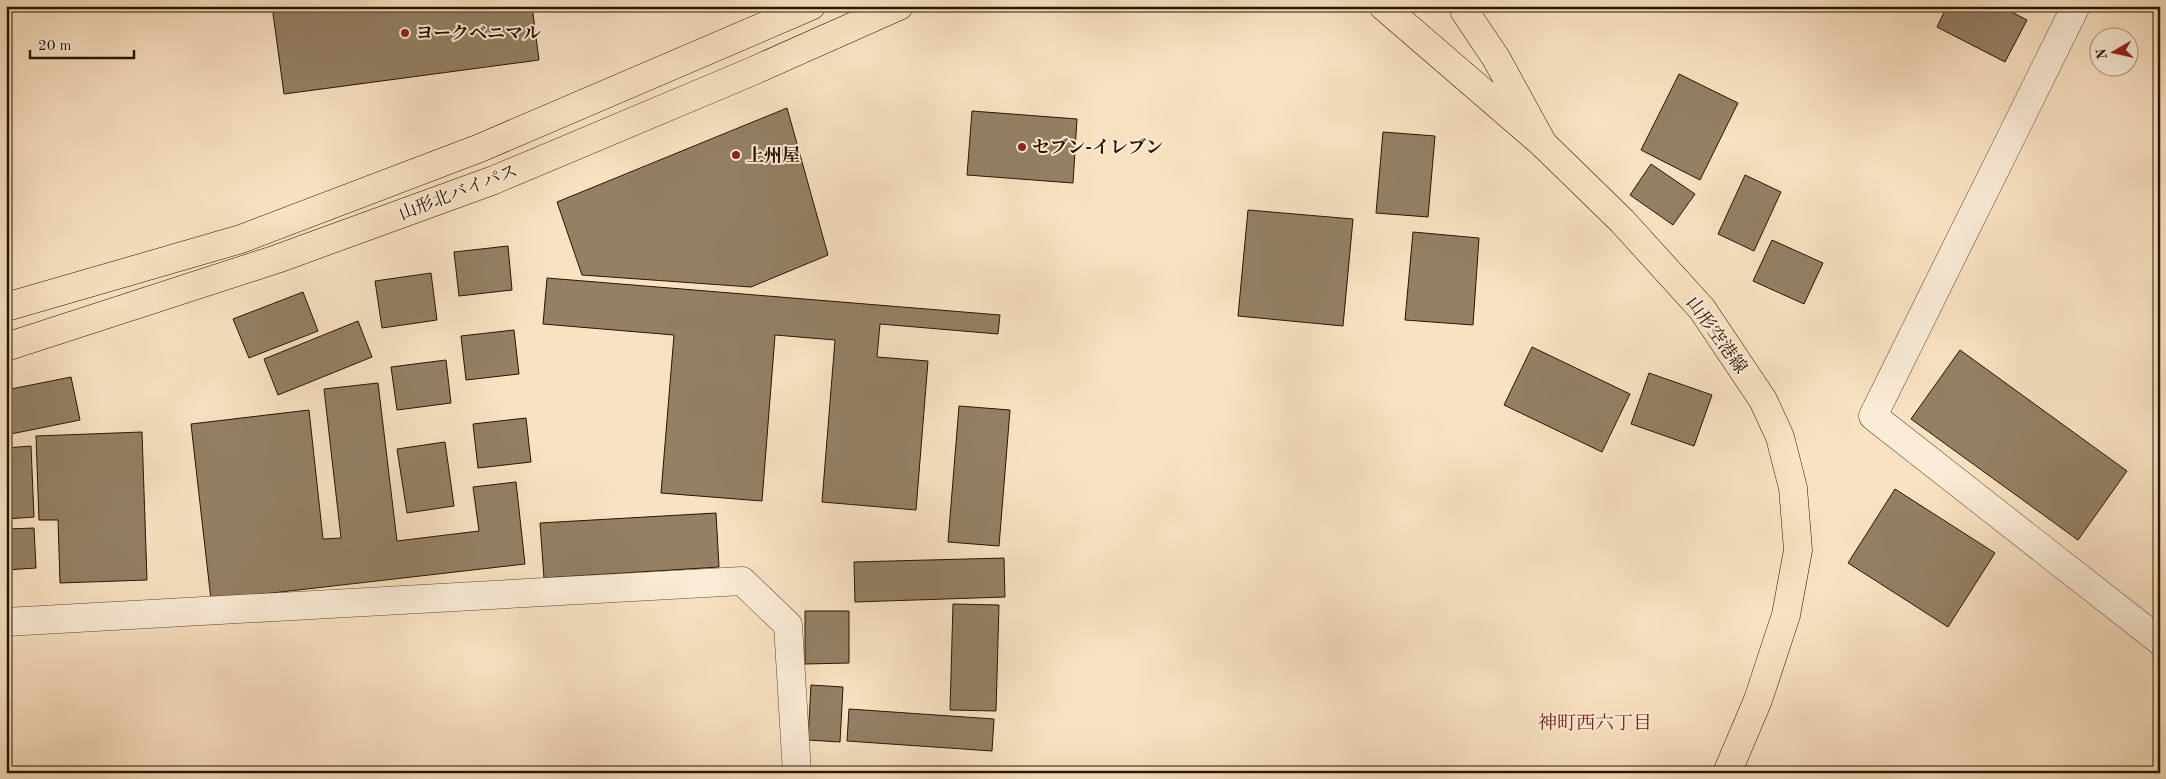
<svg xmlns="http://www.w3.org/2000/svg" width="2166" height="779" viewBox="0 0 2166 779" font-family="'Old Standard TT','Noto Serif JP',serif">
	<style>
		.building { fill: #948065; stroke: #271501 }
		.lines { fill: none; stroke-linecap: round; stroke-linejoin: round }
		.minor-casing { stroke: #5c4831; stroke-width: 29 }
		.major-casing { stroke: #271501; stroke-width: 29 }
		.highway-casing { stroke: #271501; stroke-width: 29 }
		.minor { stroke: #fbecd7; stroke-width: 28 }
		.major { stroke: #f9e2c2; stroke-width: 28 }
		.highway { stroke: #f9e2c2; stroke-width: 28 }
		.poi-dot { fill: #8f2418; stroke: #fbecd7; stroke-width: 2 }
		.labels { text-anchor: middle; stroke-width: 4; stroke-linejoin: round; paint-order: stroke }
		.poi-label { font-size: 18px; font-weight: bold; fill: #271501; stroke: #fbecd7; text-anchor: start }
		.street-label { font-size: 18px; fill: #271501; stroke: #fbecd7 }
		.neighbourhood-label { font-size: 19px; fill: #7a1f14; stroke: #fbecd7 }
	</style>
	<rect width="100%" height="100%" fill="#f9e2c2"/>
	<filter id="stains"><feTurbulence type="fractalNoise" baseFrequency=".004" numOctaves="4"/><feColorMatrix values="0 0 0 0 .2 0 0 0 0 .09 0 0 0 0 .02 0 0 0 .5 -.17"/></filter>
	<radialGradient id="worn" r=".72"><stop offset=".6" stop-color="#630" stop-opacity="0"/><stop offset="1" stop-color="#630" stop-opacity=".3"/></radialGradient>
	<path class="building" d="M272,6h260l7,54 -255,34z
		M1947,6h53l27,14 -22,42 -68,-35z
		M1679,74l59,29 -38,77 -59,-30z
		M787,108l41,147 -77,32 -169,-12 -25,-73z
		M972,111l105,8 -4,64 -106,-8z
		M1383,132l52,4 -7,81 -52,-4z
		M1651,164l44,30 -22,31 -43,-30z
		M1745,175l36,17 -27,59 -36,-17z
		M1248,210l105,9 -10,107 -105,-10z
		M1413,232l66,6 -6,87 -68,-5z
		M1772,240l51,23 -19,41 -51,-23z
		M508,246l4,44 -53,6 -5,-44z
		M431,273l6,47 -55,8 -7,-47z
		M547,278l453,37 -2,19 -118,-10 -3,33 51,4 -12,149 -94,-8 13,-162 -60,-5 -13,166 -101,-8 13,-158 -131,-11z
		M303,292l15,39 -69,27 -16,-39z
		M358,321l14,36 -94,38 -14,-36z
		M514,330l5,44 -53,6 -5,-44z
		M1532,347l98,47 -28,58 -98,-47z
		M1960,350l167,121 -49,69 -167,-121z
		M446,360l5,43 -54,7 -6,-43z
		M1649,373l63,22 -18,51 -63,-22z
		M71,377l9,43 -74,15v-45z
		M378,383l19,158 82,-10 -6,-44 43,-5 9,82 -314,36 -20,-176 118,-14 14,129 18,-1 -17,-149z
		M959,406l51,4 -11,136 -51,-4z
		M526,418l5,44 -53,6 -5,-44z
		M142,432l5,148 -87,3 -2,-63h-19l-3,-84z
		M445,442l9,64 -47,7 -10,-64z
		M31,446l3,71 -28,2v-71z
		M1895,489l100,64 -47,74 -100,-64z
		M716,513l3,54 -175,11 -4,-55z
		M34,528l2,40 -30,2v-41z
		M1004,558l1,39 -150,5 -1,-40z
		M953,604l46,1 -3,106 -46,-1z
		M805,611h44v52l-44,1z
		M811,685l32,2 -3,55 -32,-2z
		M849,709l145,10 -2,32 -145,-10z"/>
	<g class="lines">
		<g class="minor-casing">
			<path id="minor" d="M2076,6l-203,410 287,225
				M6,622l736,-41 46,44 9,148"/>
		</g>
		<g class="major-casing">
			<path id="major" d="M1383,6l160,138 79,77 80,88 61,91 17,37 13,51 5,62 -12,65 -28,85 -31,73"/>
		</g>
		<g class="highway-casing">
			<path id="highway" d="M1463,6l2,6 31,46 47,86
				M6,307l235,-68 239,-91 331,-142
				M6,347l271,-88 217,-79 259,-109 146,-65"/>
		</g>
		<use href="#minor" class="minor"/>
		<use href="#major" class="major"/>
		<use href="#highway" class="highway"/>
	</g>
	<g class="poi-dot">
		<circle cx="405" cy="33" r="5"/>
		<circle cx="1022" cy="147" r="5"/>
		<circle cx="736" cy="155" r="5"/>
	</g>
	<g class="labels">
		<g class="poi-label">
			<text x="415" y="39">ヨークベニマル</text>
			<text x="1032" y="153">セブン-イレブン</text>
			<text x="746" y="161">上州屋</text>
		</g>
		<g class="street-label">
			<text transform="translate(458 192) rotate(-21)" y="6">山形北バイパス</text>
			<text transform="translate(1717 335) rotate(54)" y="6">山形空港線</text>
		</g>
		<g class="neighbourhood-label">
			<text x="1595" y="729">神町西六丁目</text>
		</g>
	</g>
	<rect width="2166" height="779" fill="none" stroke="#f9e2c2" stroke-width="25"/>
	<rect x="8" y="8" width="2151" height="764" fill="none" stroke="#271501" stroke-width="2.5"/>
	<rect x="12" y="12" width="2141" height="754" fill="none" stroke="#271501"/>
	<g transform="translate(2114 52) rotate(261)"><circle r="24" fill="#fbecd7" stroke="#a69681"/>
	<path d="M0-4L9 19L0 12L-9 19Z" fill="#8f2418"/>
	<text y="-8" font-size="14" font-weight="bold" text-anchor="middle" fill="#271501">N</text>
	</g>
	<path d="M30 50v8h104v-8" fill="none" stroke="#271501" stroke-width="2.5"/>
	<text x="38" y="50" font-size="15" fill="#271501" stroke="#fbecd7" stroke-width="4" paint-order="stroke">20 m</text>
	<rect width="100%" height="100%" filter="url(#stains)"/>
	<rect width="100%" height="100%" fill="url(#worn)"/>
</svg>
